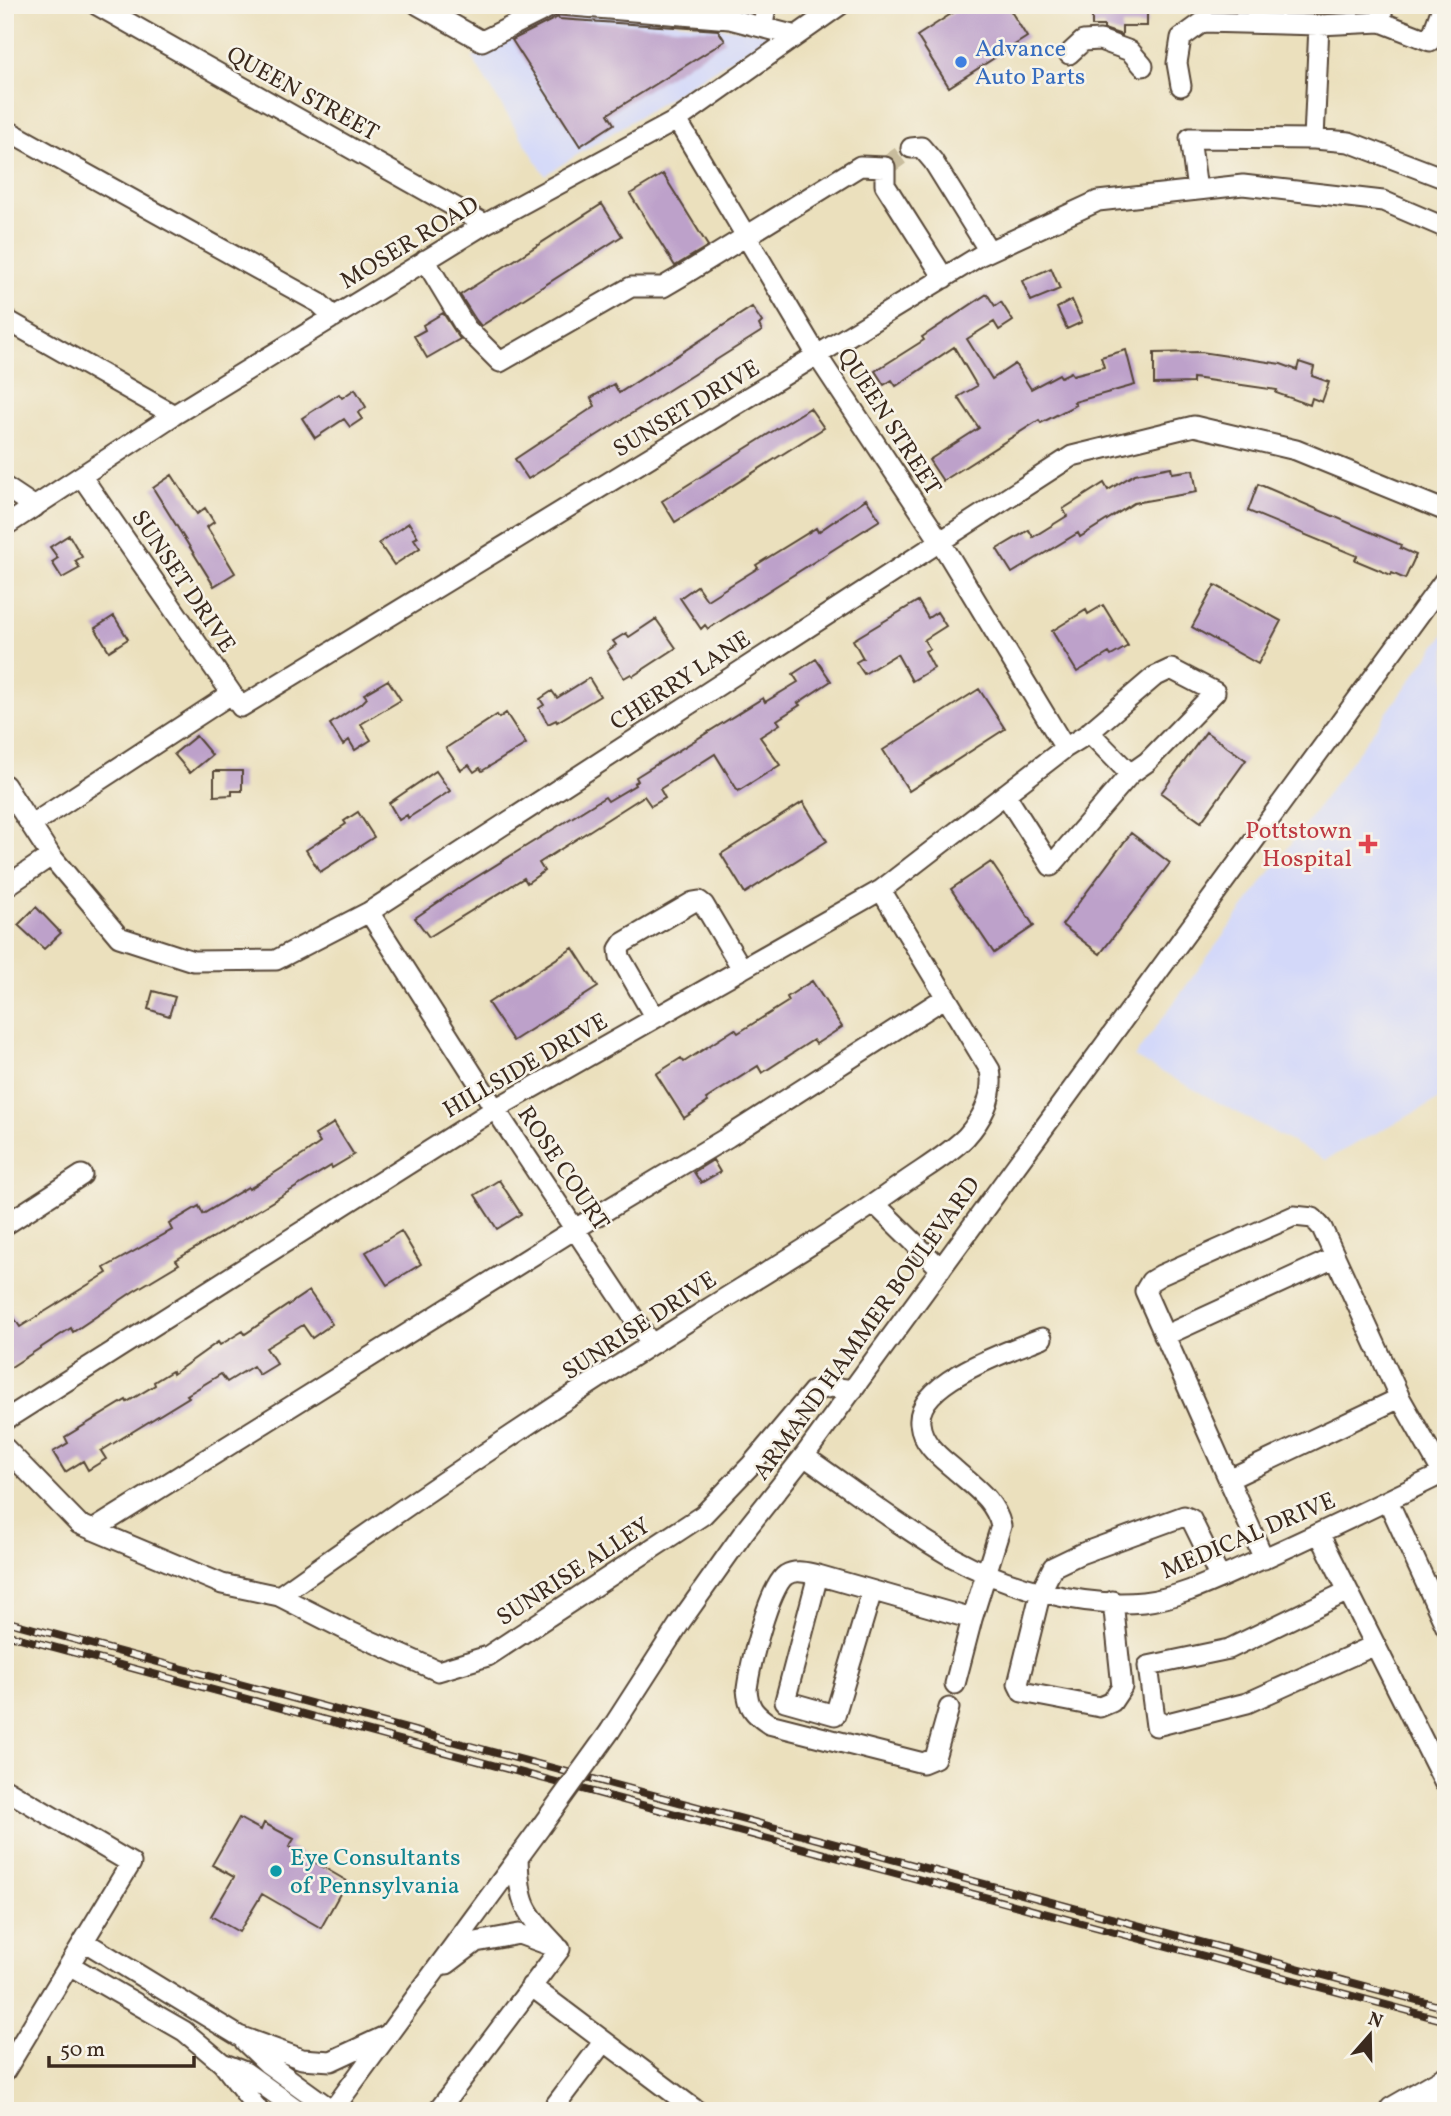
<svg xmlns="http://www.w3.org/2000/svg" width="1451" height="2116" viewBox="0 0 1451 2116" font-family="Vollkorn,serif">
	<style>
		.built { fill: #d3d8f9 }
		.building { fill: #bda1ca }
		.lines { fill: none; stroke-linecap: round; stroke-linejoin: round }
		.minor-tunnel { stroke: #c8bc9d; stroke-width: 19; stroke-dasharray: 19 10; stroke-linecap: butt }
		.minor-casing { stroke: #554536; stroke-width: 23 }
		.highway-casing { stroke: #554536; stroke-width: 32 }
		.minor { stroke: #fff; stroke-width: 19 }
		.highway { stroke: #fff; stroke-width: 28 }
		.rail-casing { stroke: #3b2a1e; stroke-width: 8 }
		.rail { stroke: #f7f3e8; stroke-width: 5; stroke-dasharray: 16; stroke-linecap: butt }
		.minor-bridge-casing { stroke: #554536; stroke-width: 23; stroke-linecap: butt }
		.minor-bridge { stroke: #fff; stroke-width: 19 }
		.shop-dot { fill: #3f7fe0; stroke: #f7f3e8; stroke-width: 2.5 }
		.health-dot { fill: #e0444e; stroke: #f7f3e8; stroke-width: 2.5 }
		.culture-dot { fill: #0f9aa8; stroke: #f7f3e8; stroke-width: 2.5 }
		.labels { text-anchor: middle; stroke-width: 5; stroke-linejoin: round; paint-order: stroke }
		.shop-label { font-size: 24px; fill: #366cbe; stroke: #f7f3e8; text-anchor: start }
		.street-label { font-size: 24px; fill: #3b2a1e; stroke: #f7f3e8 }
		.health-label { font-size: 24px; fill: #be3a42; stroke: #f7f3e8; text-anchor: end }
		.culture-label { font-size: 24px; fill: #0d838f; stroke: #f7f3e8; text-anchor: start }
	</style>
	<rect width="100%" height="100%" fill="#f7f3e8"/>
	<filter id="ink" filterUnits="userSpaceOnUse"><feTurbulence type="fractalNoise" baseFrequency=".0143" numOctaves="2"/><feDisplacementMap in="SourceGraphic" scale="14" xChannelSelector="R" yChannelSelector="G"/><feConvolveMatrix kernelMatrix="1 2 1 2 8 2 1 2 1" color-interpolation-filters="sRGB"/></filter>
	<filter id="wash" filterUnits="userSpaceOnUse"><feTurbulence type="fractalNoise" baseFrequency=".00686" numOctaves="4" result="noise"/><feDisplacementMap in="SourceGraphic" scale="28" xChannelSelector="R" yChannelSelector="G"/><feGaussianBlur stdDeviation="1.57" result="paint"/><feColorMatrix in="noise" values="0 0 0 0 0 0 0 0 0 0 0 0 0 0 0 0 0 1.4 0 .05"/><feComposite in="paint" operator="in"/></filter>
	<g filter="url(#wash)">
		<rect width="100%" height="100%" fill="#ebe0bd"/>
		<path class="built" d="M557,6l214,28 -226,141 -73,-117z
			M1446,632v464l-121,64 -191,-103z"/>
		<g id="blocks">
			<path class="building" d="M965,5h42l20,32 -78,50 -32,-51z
				M1092,5h55v21h-25v9l-18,-6v-3h-12z
				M558,17l1,2 159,11 7,11 -117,73 6,10 -34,22 -68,-106z
				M663,174l45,72 -33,20 -45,-72z
				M602,204l20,32 -141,90 -5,-6 -16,-25z
				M1051,268l9,21 -29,12 -9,-20z
				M987,294l8,12 6,-4 12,19 -14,9 -5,-8 -27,17 25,40 23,-15 16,25 28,-15 2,3 10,-5 2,3 31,-8 -3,-10 25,-7 9,35 -61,17 2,3 -35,18 -2,-3 -96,61 -14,-21 50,-32 -21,-31 19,-11 -23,-39 -58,39 -4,-6 -8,5 -9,-14 49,-31 -2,-3z
				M1072,300l10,22 -15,7 -10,-21z
				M752,307l10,15 -3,3 3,6 -234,148 -13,-20 80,-53 -4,-8 23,-14 5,9z
				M443,313l17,26 -33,19 -13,-22 11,-6 -2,-5z
				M1201,352l80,12 16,6 2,-8 15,5 -2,9 17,6 -7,20 -10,-4 -2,7 -34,-12 1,-3 -84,-12v5l-39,1v-31z
				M355,389l11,18 -8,6 4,6 -12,8 -6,-8 -29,19 -13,-20 37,-24 3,4z
				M810,408l14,20 -149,94 -13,-21z
				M1171,467l1,6 21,-3 4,22 -63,11 -54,34 -2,-4 -66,40 -15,-24 32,-19 4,7 34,-21 -4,-7 41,-26 4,7 27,-16z
				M172,475l25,39 8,-6 9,14 -7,5 28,46 -21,13 -61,-98z
				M1258,484l143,61 -1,3 16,7 -11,24 -13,-6 -1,2 -36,-15 2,-4 -109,-45z
				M866,499l14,21 -172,109 -3,-4 -4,4 -21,-31 17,-12 10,14 51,-32 -2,-3 60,-37 2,4z
				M409,523l9,14 -4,2 6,9 -26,17 -15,-22z
				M69,535l13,22 -7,4 5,7 -18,10 -10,-16 6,-4 -8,-11z
				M1215,585l66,36 -23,43 -66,-37z
				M918,601l10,17 9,-6 9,14 -22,14 6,9 -5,2 9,17 -22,13 -15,-27 -33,20 -8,-12 7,-4 -10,-18z
				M1103,605l25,41 -17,10 -2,-3 -32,19 -25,-41 34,-21 2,4z
				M114,616l14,23 -19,12 -14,-23z
				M656,619l20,29 -43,28 -2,-2 -7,4 -17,-27 9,-6 -3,-4 13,-8 3,4z
				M816,659l15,22 -33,22 2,2 -23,15 3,4 -20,13 20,28 -42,26 -23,-37 -55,35 5,9 -14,8 -7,-10 -105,67 5,8 -17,12 -3,-5 -95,59 -14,-19 44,-30 146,-91 3,4 27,-16 -1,-2 4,-2 -2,-4 127,-79 2,4 33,-20 -5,-8z
				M589,678l11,18 -43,26 -1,-2 -8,4 -9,-16 5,-3 -4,-6 12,-8 5,7z
				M388,680l13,20 -40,24 10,16 -16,10 -6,-10 -6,5 -13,-21 33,-22 4,-4 -3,-4z
				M979,689l26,40 -96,62 -26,-41z
				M506,713l20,31 -44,27 -2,-3 -6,4 -5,-7 -8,5 -15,-22 51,-33 2,3z
				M1206,732l40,28 -45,62 -40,-29z
				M196,736l16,19 -22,18 -16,-19z
				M214,771h28v20h-10v4l-18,1z
				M436,771l14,20 -42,27 -1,-3 -8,5 -10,-17z
				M803,802l24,39 -82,52 -24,-39z
				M358,812l16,25 -54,35 -14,-22 40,-26 -2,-3z
				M1131,833l39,30 -70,91 -38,-29z
				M991,862l43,64 -40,27 -43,-64z
				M36,907l25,26 -17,16 -26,-24z
				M573,948l25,39 -85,54 -25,-38z
				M812,981l30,46 -26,17 -3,-4 -51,33 -4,-7 -52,33 2,3 -24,16 -28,-44 25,-16 3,4 51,-33 3,4 51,-32 -2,-4z
				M153,991l22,6 -6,19 -21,-7z
				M334,1123l20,32 -22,13 -1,-2 -155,94 3,4 -45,27 -61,41 -2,-4 -66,43v-67l15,23 87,-54 -3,-5 68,-38 -3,-6 30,-18 4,8 45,-27 1,2 57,-36 14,-10 -5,-8z
				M713,1160l7,12 -19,11 -7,-11z
				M499,1180l22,34 -24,15 -22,-34z
				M401,1231l20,33 -34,21 -21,-33z
				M309,1291l23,33 -20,14 -9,-13 -37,23 11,16 -18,11 -6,-9 -26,16 -6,-8 -34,21 2,2 -88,54 5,8 -18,11 -5,-9 -18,11 -12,-20 15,-9 -3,-6 61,-37 1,2 28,-17 -1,-3 18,-11 1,3 45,-32 2,3 23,-14 2,3z
				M239,1818l22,12 3,-7 30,16 -5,8 58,34 -26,47 -59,-34 -23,38 -28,-16 23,-39 -22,-12z"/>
		</g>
	</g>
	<g filter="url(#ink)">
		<use href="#blocks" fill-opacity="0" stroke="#554536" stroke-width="2"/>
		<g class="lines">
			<path class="minor-tunnel" d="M885,167l26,-19"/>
			<g class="minor-casing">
				<path id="minor" d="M97,5l388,219
					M418,5l64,36 72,-36
					M560,5l170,14 66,17
					M1383,5l-2,17 49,19 13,-36
					M763,27l3,-22
					M1069,54l14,-13 17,-1 30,11 13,15
					M1181,86l-4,-23 4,-25 22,-16 116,3 62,-3
					M677,120l141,237 122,184 125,207
					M5,129l314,174 15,14
					M1314,139l5,-114
					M911,148l10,-1 12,14 56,90
					M1197,190l-7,-52 124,1 35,3 97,37
					M425,260l41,68 34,34 131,-75h32l17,-10 180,-111 25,1v18l59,93
					M5,319l169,96
					M82,477l159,230 740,-452 117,-54 145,-16 140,16 63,27
					M5,487l30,20
					M5,526l169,-111 311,-191 192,-104 163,-115
					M1089,732l41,42
					M5,785l46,71 68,81 74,24 83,-1 93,-48 703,-456 122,-30 102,24 150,61
					M31,825l200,-131
					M5,887l46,-31
					M369,912l126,197 156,235
					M655,1018l-35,-61 -1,-8 4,-6 70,-41 6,-1 5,4 38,64
					M875,1204l66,65
					M5,1225l77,-50
					M1164,1336l170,-78
					M5,1420l490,-311 386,-219 184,-142 21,-13 68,-58 17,-8 44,23 -68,70 -17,12 -79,92 -46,-72
					M5,1448l74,76 143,60 57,12c139,-99 281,-195 427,-286 66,-41 133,-81 196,-126 21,-15 46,-29 64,-47 17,-19 29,-41 24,-67l-109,-180
					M804,1456c49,34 98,72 150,102 53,29 129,50 189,44 37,-4 72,-22 106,-37 66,-29 131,-61 197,-93
					M1229,1479l171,-81
					M1388,1501l58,126
					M93,1530l482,-301 153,-92 218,-140
					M1320,1535l124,247 2,-1
					M1264,1559l-119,-268 6,-10 10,-6 133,-59 19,2 9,10 78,170 46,81
					M818,1575c-11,-2 -22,-6 -32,0 -17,11 -36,91 -39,114 1,18 7,25 22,35l154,39 12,-5 14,-50
					M872,1591l-37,124 -50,-14 33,-126 154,44 29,-93c-6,-26 -27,-39 -47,-57 -14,-12 -32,-25 -34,-46 -4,-42 92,-73 122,-85
					M1348,1591l-119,58 -81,17 8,60 91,-23 128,-58
					M279,1596l67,34 92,41 50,-15 215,-141 48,-50 62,-74 18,-4 22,3
					M1113,1601l9,86 -10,15 -12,5 -78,-15 -4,-8 23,-93 12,-24 27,-13 104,-38 7,3 29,59
					M955,1684l17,-65
					M610,1731l71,-110 63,-89 60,-76 642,-878
					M5,1789l126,74 -126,208
					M518,1857c1,46 6,55 38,88
					M85,1942l154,94 63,23 29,2 56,-26
					M447,1964l29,-22 43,-8 41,15
					M71,1966l113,65 38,32 23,9 54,39
					M531,1986l166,125
					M245,2042l22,21 65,47
					M223,2064l36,47
					M332,2111l208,-283
					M438,2111l122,-162
					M551,2111l53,-70"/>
			</g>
			<g class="highway-casing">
				<path id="highway" d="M1394,2111l52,-30"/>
			</g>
			<use href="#minor" class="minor"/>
			<use href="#highway" class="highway"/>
			<g class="rail-casing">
				<path id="rail" d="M5,1621l1441,387
					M5,1634l1441,387"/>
			</g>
			<use href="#rail" class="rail"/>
			<g class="minor-bridge-casing">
				<path id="minor-bridge" d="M540,1828l70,-97"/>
			</g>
			<use href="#minor-bridge" class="minor-bridge"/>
		</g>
	</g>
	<circle class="shop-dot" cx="961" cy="62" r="7"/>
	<path class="health-dot" d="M1364.5 833.5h7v7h7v7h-7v7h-7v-7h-7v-7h7z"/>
	<circle class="culture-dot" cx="276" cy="1871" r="7"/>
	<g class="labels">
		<g class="shop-label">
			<text x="975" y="56">Advance<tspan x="975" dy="28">Auto Parts</tspan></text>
		</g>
		<g class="street-label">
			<text transform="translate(303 93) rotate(29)" y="8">QUEEN STREET</text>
			<text transform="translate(409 242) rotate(-31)" y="8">MOSER ROAD</text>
			<text transform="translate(686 408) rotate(-31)" y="8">SUNSET DRIVE</text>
			<text transform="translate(890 421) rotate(57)" y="8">QUEEN STREET</text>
			<text transform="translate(184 581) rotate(56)" y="8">SUNSET DRIVE</text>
			<text transform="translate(680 680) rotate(-33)" y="8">CHERRY LANE</text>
			<text transform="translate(525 1065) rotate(-30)" y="8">HILLSIDE DRIVE</text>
			<text transform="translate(564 1168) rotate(56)" y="8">ROSE COURT</text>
			<text transform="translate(639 1325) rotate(-33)" y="8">SUNRISE DRIVE</text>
			<text transform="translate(866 1328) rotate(-54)" y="8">ARMAND HAMMER BOULEVARD</text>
			<text transform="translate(1248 1535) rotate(-23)" y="8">MEDICAL DRIVE</text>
			<text transform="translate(573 1571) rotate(-33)" y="8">SUNRISE ALLEY</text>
		</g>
		<g class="health-label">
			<text x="1352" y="838">Pottstown<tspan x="1352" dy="28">Hospital</tspan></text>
		</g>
		<g class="culture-label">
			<text x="290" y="1865">Eye Consultants<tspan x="290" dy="28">of Pennsylvania</tspan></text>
		</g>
	</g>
	<rect width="1451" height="2116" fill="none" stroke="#f7f3e8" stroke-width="28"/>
	<g transform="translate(1370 2035) rotate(20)" stroke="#f7f3e8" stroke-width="5" paint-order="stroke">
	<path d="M0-5L12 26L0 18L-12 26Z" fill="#3b2a1e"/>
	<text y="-10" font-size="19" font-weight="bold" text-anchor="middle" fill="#3b2a1e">N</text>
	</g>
	<path d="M49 2056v10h145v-10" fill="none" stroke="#3b2a1e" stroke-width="3.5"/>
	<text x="60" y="2056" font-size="21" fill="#3b2a1e" stroke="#f7f3e8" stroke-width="5" paint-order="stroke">50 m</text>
</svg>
